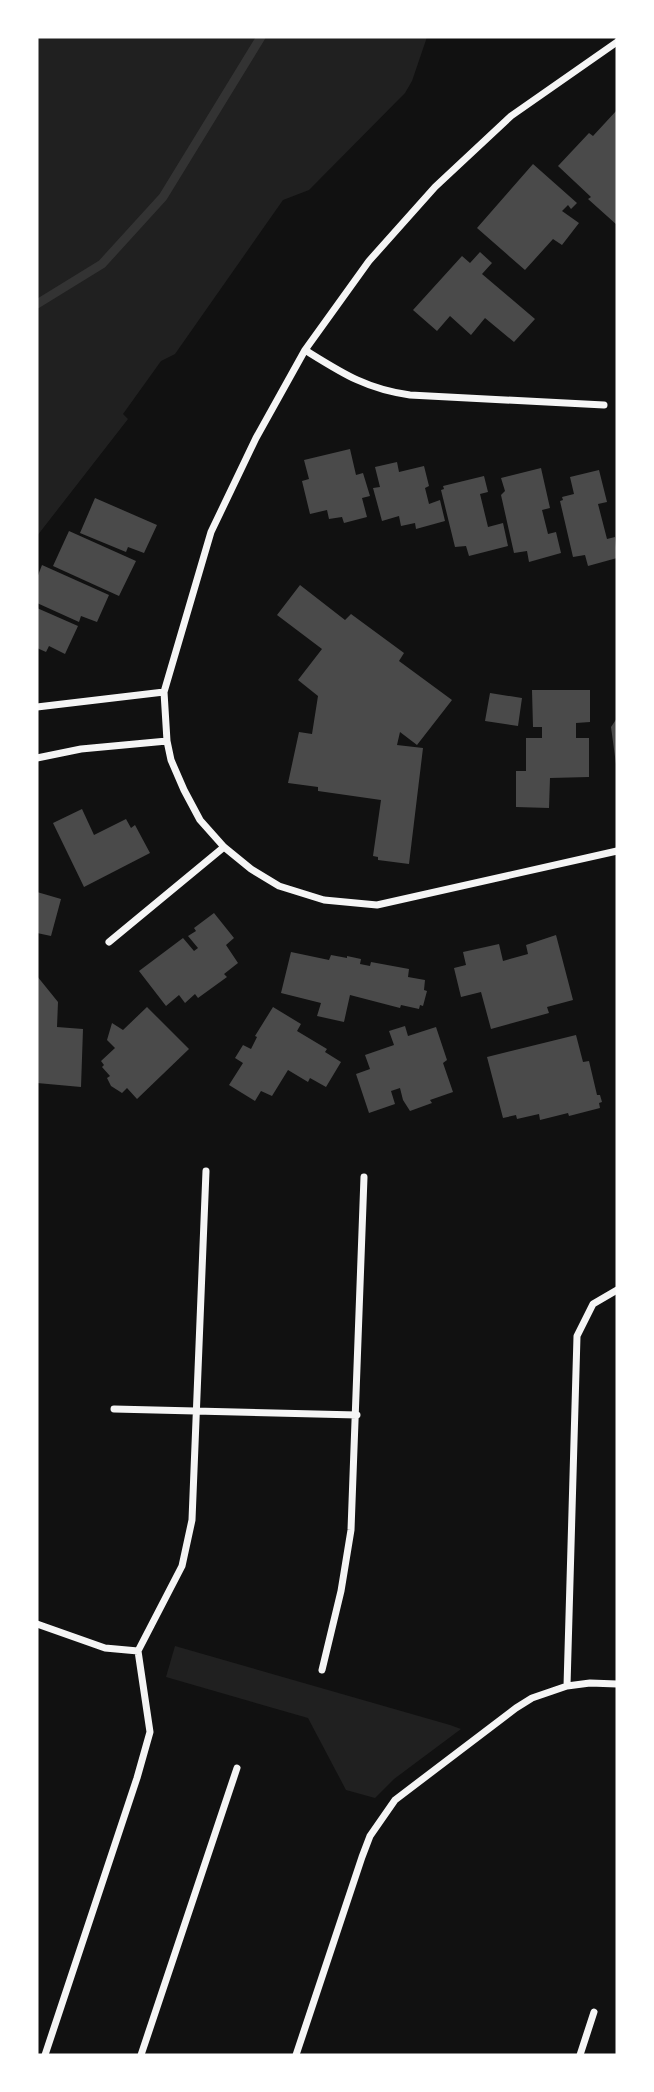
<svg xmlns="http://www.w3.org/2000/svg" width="654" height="2092" viewBox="0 0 654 2092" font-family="Spectral,serif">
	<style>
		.green { fill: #202020 }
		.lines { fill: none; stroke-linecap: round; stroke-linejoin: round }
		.stream { stroke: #333; stroke-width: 9 }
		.building { fill: #4a4a4a }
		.minor { stroke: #f5f5f5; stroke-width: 7 }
	</style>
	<rect width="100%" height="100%" fill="#111"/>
	<path class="green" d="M37,37h390l-15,44 -7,12 -96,97 -26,10 -108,154 -14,7 -38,53 5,5 -91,117z
		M175,1646l275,79 11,4 -67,50 -19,19 -29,-8 -38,-72 -142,-41z"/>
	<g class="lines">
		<path class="stream" d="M37,304l65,-40 61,-67 98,-160"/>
	</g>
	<path class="building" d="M617,110v115l-29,-26 3,-2 -33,-31 31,-33 4,3z
		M533,164l44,39 -6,6 -3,-4 -6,6 17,12 -17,22 -9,-6 -28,31 -48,-42z
		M480,252l12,11 -10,11 53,45 -21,23 -29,-24 -14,17 -21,-19 -13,15 -24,-21 49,-54 8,7z
		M350,449l6,26 7,-2 7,23 -8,2 5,19 -23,6 -2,-6 -13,2 -2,-9 -17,4 -8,-33 7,-2 -5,-19z
		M397,462l2,10 25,-6 5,20 -4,2 4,16 11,-4 5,21 -29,8 -1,-6 -14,3 -2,-10 -17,5 -9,-33 7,-1 -5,-20z
		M541,468l9,40 -8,2 6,24 8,-2 5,21 -32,9 -2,-11 -13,2 -13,-58 4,-4 -4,-13z
		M599,470l8,32 -9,2 9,35 8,-2 2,21 -29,8 -3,-11 -12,2 -13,-56 3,-1 -1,-3 12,-3 -4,-17z
		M484,476l4,16 -8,2 8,33 15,-4 5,23 -39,10 -3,-10 -11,1 -14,-57 3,-1 -1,-3z
		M95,498l62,27 -13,28 -16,-6 -2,5 -46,-19z
		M69,531l67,30 -17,35 -66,-30z
		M42,565l67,30 -12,27 -16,-6 -2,6 -42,-19v-25z
		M300,585l45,35 6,-6 53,39 -5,8 53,39 -35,45 -17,-13 -3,13 26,3 -14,116 -31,-4v-3l-5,-1 8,-56 -63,-9v-4l-30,-4 11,-51 13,2 6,-38 -20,-16 24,-31 -45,-34z
		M37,608l41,18 -13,28 -16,-8 -3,6 -9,-4z
		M532,690h58v32l-14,1v15h13v39l-39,1 -1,30 -33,-1v-36h10v-33h16v-11h-9z
		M490,693l32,5 -4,28 -33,-5z
		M617,718v46h-1l-5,-37z
		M82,809l12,26 32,-16 5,9 4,-3 15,28 -66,34 -31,-64z
		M37,892l24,7 -10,37 -14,-3z
		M214,913l20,25 -8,7 12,18 -14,11 3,3 -29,21 -3,-4 -10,9 -6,-8 -13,11 -27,-35 44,-33 11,13 4,-3 -10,-12 8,-5 -2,-3z
		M556,935l17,65 -26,7 2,6 -58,16 -10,-37 -20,5 -7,-29 12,-3 -3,-13 36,-8 4,17 25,-7 -2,-9z
		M291,952l38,8 2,-5 16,3v-2l14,3 -1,5 10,2 1,-4 38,7 -1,8 17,3 -1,10 3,1 -4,15 -3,-1 -1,4 -18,-4 -1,3 -50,-13 -6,27 -27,-6 4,-13 -40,-10z
		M37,976l21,26 -1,25 26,2 -2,58 -44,-4z
		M147,1007l42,42 -52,50 -10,-11 -5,5 -11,-7 -4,-8 3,-2 -8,-9 2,-2 -3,-4 14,-13 -8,-8 5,-17 11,7z
		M273,1007l28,17 -4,7 30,18 -2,3 16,10 -15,25 -16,-9 -2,4 -20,-12 -16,26 -11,-5 -6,10 -26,-16 14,-22 -8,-5 8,-13 8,4 6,-12 -2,-1z
		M405,1026l3,10 28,-9 11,33 -4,3 10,29 -23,8 2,3 -22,8 -7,-11 -3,-12 -9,3 4,13 -26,9 -13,-39 14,-5 -5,-14 29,-10 -5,-14z
		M576,1035l7,27 6,-1 8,34h3l2,7 -3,1 1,5 -31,8 -1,-3 -28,7 -1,-6 -22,5 -1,-4 -13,3 -16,-61z"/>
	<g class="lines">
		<path class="minor" d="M617,42l-106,74 -76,71 -66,74 -64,89 -49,88 -45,94 -47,160 3,49 4,19 13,30 16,30 24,27 27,22 28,17 45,14 53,5 240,-54
			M305,350c37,23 61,39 105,45l194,10
			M37,707l127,-15
			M37,758l44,-9 86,-8
			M109,942l115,-95
			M114,1409l243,6
			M37,1624l68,24 33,3
			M322,1670l19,-79 10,-61 13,-353
			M567,1686l10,-350 16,-32 24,-14
			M45,2055l92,-277 13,-46 -12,-81 44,-85 10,-46 14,-349
			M141,2055l96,-287
			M296,2055l66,-198 8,-21 25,-36 121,-92 16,-10 35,-12 23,-3 27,1
			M580,2055l14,-43"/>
	</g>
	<rect width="654" height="2092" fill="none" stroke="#ffffff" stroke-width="77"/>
</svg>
